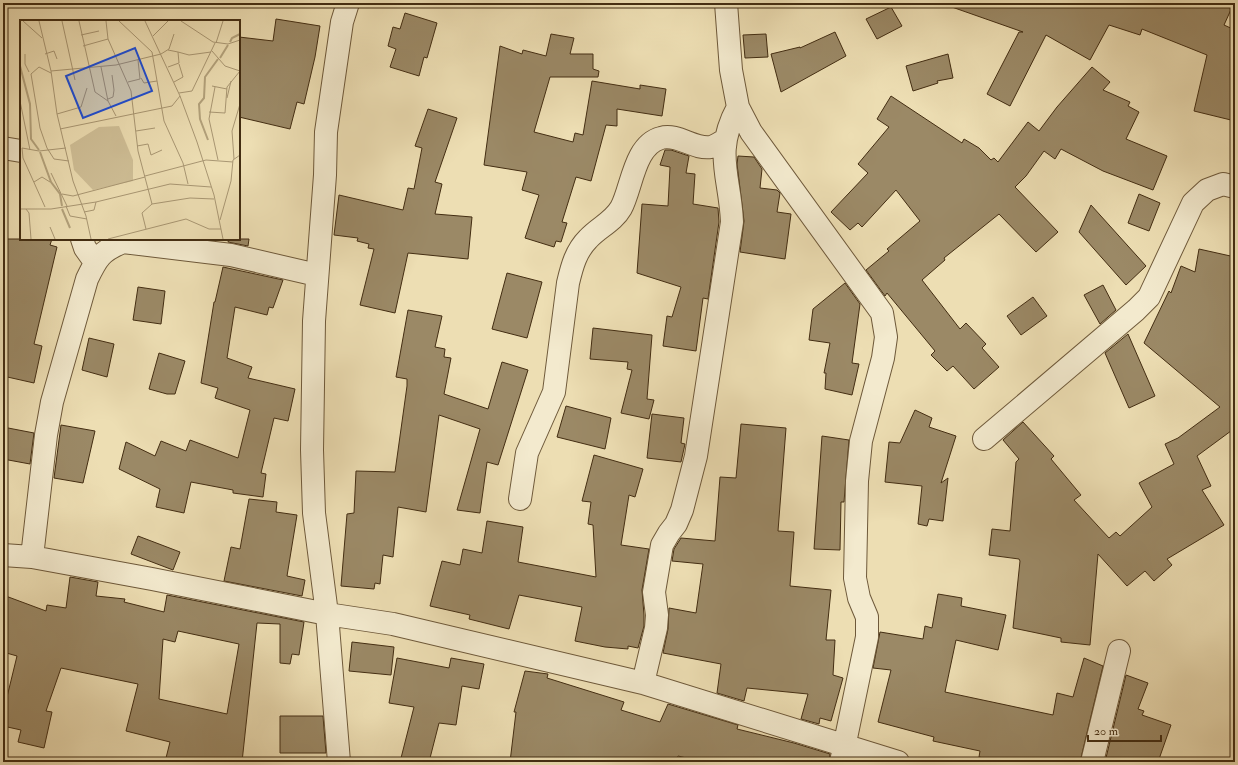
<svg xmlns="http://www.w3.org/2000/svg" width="1238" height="765" viewBox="0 0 1238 765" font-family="'IM FELL Double Pica',serif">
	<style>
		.building { fill: #9b8966; stroke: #432d12; fill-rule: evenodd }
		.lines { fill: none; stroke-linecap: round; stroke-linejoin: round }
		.minor-casing { stroke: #6e593a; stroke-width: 24 }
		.minor { stroke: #f3eace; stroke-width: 22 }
		.inset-river { fill: none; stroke: #b3a27c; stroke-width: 2 }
		.inset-road { fill: none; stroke: #a99773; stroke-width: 1 }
		.view { fill: #1d4ed8; fill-opacity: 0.15; stroke: #1d4ed8; stroke-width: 2 }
		.inset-edge { fill: none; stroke: #432d12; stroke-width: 2 }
	</style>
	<rect width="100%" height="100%" fill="#eddeb3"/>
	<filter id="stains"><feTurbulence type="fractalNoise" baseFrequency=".005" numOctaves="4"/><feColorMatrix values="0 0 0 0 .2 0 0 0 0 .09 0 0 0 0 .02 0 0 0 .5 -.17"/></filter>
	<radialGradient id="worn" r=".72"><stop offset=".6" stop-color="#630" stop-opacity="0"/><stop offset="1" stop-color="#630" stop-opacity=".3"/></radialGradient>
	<path class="building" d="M950,3h284l-10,22 11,5v91l-41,-10 13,-56 -65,-26 -2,6 -31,-10 -19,35 -44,-25 -36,71 -23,-12 32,-62h4l-74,-26z
		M891,7l11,19 -25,13 -11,-20z
		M405,13l32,10 -10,35 -3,-1 -5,19 -29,-9 6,-18 -8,-3 5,-19 7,2z
		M276,19l44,7 -5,31 -11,47 -7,-2 -7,27 -51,-12v-80l34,4z
		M835,32l11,24 -65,36 -10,-38 29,-7v1z
		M551,34l23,4 -4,16h23v15l6,2 -1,6h-48l-16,55 39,10 2,-9 8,2 9,-54 48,8v-4l26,4 -4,27 -45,-7v17l-11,-1 -15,56 -15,-4 -14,45 5,1 -6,19 -5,-1 -2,6 -29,-9 14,-43 -17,-5 5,-18 -43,-7 16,-119 22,8 1,-4 23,6z
		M766,34l2,23 -23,1 -2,-23z
		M948,54l5,24 -16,3 1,2 -25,8 -7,-25z
		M1092,67l18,15 -7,8 27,12 -2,4 11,6 -13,27 41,17 -14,34 -50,-19 -42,-22 -6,10 -11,-8 -18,25 -11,11 43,45 -22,20 -37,-38 -55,44 1,2 -23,20 38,49 6,-6 20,21 -4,4 17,19 -25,22 -21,-23 -6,5 -16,-16 4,-4 -48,-58 -2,3 -19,-26 23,-19 -2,-2 33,-28 -24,-31 -34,37 -4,-4 -8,7 -19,-18 37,-39 -10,-9 31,-37 -12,-8 14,-23 71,47 2,-4 15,9 12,12 3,-2 4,4 30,-40 11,9 18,-24z
		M428,109l29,9 -22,64 7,2 -7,30 37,3 -4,42 -60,-6 -13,60 -35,-8 14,-56 -6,-1 1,-4 -12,-3 1,-3 -24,-3 5,-40 64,15 5,-22 6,1 8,-41 -7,-2z
		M665,150h6l18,6 -3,17 9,1 -2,30 25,4 1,14 -11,77 -5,-1 -7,53 -33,-5 4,-30 5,1 9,-30 -44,-14 5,-69 26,2 2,-39 -10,-2z
		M738,156l16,1 8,12 -2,19 17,2 3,3 -3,19 14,2 -6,45 -45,-7 4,-31 -7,-57z
		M1139,194l21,9 -11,28 -21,-8z
		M1091,205l55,61 -20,19 -47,-53z
		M3,239h49l-2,6 7,2 -23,97 8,2 -8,37 -31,-7z
		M229,239h20l-1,7 -20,-4z
		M1199,249l36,8v171l-38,28 14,30 -9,4 22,35 -57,34 5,6 -18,16 -9,-10 -18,15 -29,-32 -8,91 -29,-3v-4l-48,-10 7,-67 -1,-2 -30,-4 3,-26 18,2 6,-69 3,-3 -16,-19 20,-18 31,34 -3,3 30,36 -7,5 35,38 7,-6 4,4 32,-29 -13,-24 35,-19 -9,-20 13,-6 42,-31 -76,-64 25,-52 2,2 10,-27 14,6z
		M223,267l60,13 -10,28 -4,-1 -2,8 -32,-8 -8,51 25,9 -4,11 47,11 -7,32 -14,-3 -13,55 5,1 -3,23 -30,-4v-3l-42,-8 -7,31 -28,-6 4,-18 -41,-20 7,-27 29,14 6,-15 25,10 4,-11 48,18 12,-48 -35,-12 3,-10 -17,-5 13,-81h1z
		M507,273l35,9 -15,56 -35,-9z
		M845,283l15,21 -8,59 7,1 -7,31 -27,-6 1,-16h-2l6,-30 -21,-3 4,-31z
		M1103,285l13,25 -16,14 -16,-29z
		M138,287l27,4 -4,33 -28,-4z
		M1033,297l14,19 -26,19 -14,-19z
		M408,310l34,6 -7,31 10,2 -1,8 7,1 -7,36 44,15 14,-47 26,8 -30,95 -11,-3 -7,51 -23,-3 23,-81 -41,-14 -13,97 -28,-5 -5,50 -10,-2 -3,29 -5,-1 -1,6 -33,-3 6,-72 7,-1 2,-42 39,1 12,-86v-7l-11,-2z
		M593,328l59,7 -5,64 7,1 -5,19 -28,-6 11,-43 -5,-1 1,-7 -38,-3z
		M1128,334l27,62 -26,12 -24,-55z
		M89,338l25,6 -7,33 -25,-7z
		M159,353l26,8 -10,33h-8l-18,-5z
		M566,406l45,12 -6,31 -48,-12z
		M915,410l17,8 -3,9 27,9 -15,47 7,-5 -5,43 -14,-2 -2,7 -9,-2 4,-38 -37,-4 4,-40 11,1z
		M652,414l32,4 -3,25 4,1 -4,18 -34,-4z
		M741,424l45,4 -8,103 16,1 -4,54 41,4 -5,50h9l-2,35 10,3 -12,43 -11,-3 -1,6 -18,-5 7,-25 -61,-6 -3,13 -27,-8 4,-29 -58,-11 5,-24 1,-21 27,5 7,-49 -31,-3 2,-12 7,-11 34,3 5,-64 16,1z
		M61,425l34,6 -12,52 -29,-5z
		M3,427l31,6 -4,31 -27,-5z
		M822,436l27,4 -5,62h-3l-1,48 -26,-1z
		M594,455l49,14 -8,28 -6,-2 -8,50 28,4 -7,41 2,25v11l-6,22 -10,-2v3l-23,-2 -30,-6 7,-34 -63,-12 -10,34 -40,-10 1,-4 -40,-9 12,-45 18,4 3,-16 19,4 5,-32 36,6 -5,35 78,15 -3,-52 -5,-1 3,-22 -9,-1z
		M249,499l28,3 -1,10 21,3 -10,61 18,4 -3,16 -78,-15 7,-34 9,2z
		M138,536l42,16 -7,18 -42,-16z
		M70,577l28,5 -2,14 29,3 -1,3 40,10 3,-17 137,27 -5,33 -7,-1 -2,10 -10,-1v-39l-23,-1 -15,139h-77l5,-20 -44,-11 12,-47 -77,-16 -15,43 6,1 -8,36 -26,-6 3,-12 -18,-4v-30l4,1 10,-41 -14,-4v-57l43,16 1,-6 19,3zM178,631l61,13 -12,70 -68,-15 4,-60 12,3z
		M938,594l24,4 -1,8 45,9 -8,35 -42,-10 -11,52 108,23 4,-22 16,4 11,-39 19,8 -23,96h-77l-24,-5 1,-6 -47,-10 1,-4 -56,-15 13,-52 -18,-2 7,-36 43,7 2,-13 7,2z
		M352,642l42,5 -3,28 -42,-4z
		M397,658l52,10 2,-10 33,6 -5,25 -17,-3 -6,39 -17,-2 -10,39h-29l14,-55 -25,-4z
		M525,671l23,3 -1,4 77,24 -3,8 39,12 8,-18 70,21 -1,4 57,14 36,11 -1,8h-126l-25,-6 -2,6h-166l6,-50h-2z
		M1126,675l22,8 -10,26 6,2 -2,4 29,10 -13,37h-53z
		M280,716h43l3,37h-46z"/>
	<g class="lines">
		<g class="minor-casing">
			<path id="minor" d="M726,3l5,67 7,37 13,25 131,181 4,24 -3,21 -22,83 -4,40 -2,97 4,20 8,19v20l-26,125
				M3,148l18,3
				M82,239l3,9 10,14
				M984,439l152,-129 13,-13 44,-94 14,-13 16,-6 12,3
				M520,499l7,-46 27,-61 14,-109c4,-17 8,-32 20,-44 11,-12 25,-17 33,-31 11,-20 13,-63 40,-70 17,-5 33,12 50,9 4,-1 10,-5 14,-7
				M3,555l29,2 120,22 175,35 66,10 250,59 255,79
				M32,557l14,-122 6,-33 35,-123c10,-21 14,-28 36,-37l108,13 86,20
				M643,683l13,-55 1,-13 -3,-23 8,-47 7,-12 7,-9 6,-14 14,-54 36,-234c-2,-47 -19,-69 6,-115
				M339,762l-12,-148 -13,-101 -2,-63 2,-129 11,-146 1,-43 16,-110 6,-19
				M1092,762l27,-111"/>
		</g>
		<use href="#minor" class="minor"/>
	</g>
	<g transform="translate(20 20)">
		<rect width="220" height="220" fill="#eddeb3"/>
		<path d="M99,106l14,34v21l-40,9 -19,-20 -4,-25 29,-18z" fill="#d0c098"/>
		<path class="inset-river" d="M210,22l2,-4 8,-4M200,38l8,-13M0,46l10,38 1,35 8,11M188,120l-8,-21 -1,-15 5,-6 1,-21 13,-18M20,132l11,30 9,12 2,12M42,189l8,19"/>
		<path class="inset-road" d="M3,1l19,17M19,1l12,50 6,43 16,67 13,35 5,23M42,1l13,59M59,1l16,71 13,9 8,15M86,1l2,18 23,52 7,60 14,53M99,1l33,31 12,69 19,42 5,21M125,1l35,75 17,46 17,53 9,44M161,1l32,21 15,2 12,-4M61,15l18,-4M133,16l15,-15M196,23l7,-22M63,26l25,-7M192,31l13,15 15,5M158,32l11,3 22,-3M5,34v10l4,8M25,34l9,-3 3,8M81,47l7,34M148,47l11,-4 -1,-11 -10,-2M31,51l65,-6 45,-11 8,-5 5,-15M31,53l-12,-6 -8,7 9,54 7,20 7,11 15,2M121,58l3,5 13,-2M108,62l12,-3 -2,-19M154,62l9,-5 -4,-13M192,66l15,3M195,67l-6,32 9,41M159,73l13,-2 23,-48M207,78l4,-17M88,79l5,-2 1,-7 -2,-15M0,81l10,49M189,92l16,1 2,-26 13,-16M37,94l24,-7 6,-19M40,109l112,-23 8,-10M116,111l19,-3M117,126l11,-2 3,11 11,-5M2,128l1,10 22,49M2,128l17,3 27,-3M214,139l-2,-28 8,-27M31,153l16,33M125,156l61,-16 27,2M14,162l8,-5 8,5M42,174l11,2 72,-19M46,186l4,10 17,3M0,189h6l3,4 2,26M6,189h25l45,-7 74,-18 41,3M64,192l10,-2 2,-8M200,200l11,-39 2,-21 7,-5M30,207l5,12M126,209l-4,-16 10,-9 38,-6 24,1M88,219l78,-20 23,10h12"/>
		<path class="view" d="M115,28l17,43 -69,27 -17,-42z"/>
		<rect width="220" height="220" class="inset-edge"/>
	</g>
	<rect width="1238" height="765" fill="none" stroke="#eddeb3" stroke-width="16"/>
	<rect x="4" y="4" width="1230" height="757" fill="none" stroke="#432d12" stroke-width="2"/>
	<rect x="8" y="8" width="1222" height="749" fill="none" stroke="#432d12"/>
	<path d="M1088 735v6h73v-6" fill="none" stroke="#432d12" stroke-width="2"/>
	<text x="1094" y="735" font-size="12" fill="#432d12" stroke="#f3eace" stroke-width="3" paint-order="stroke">20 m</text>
	<rect width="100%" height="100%" filter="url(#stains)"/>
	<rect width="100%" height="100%" fill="url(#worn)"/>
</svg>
